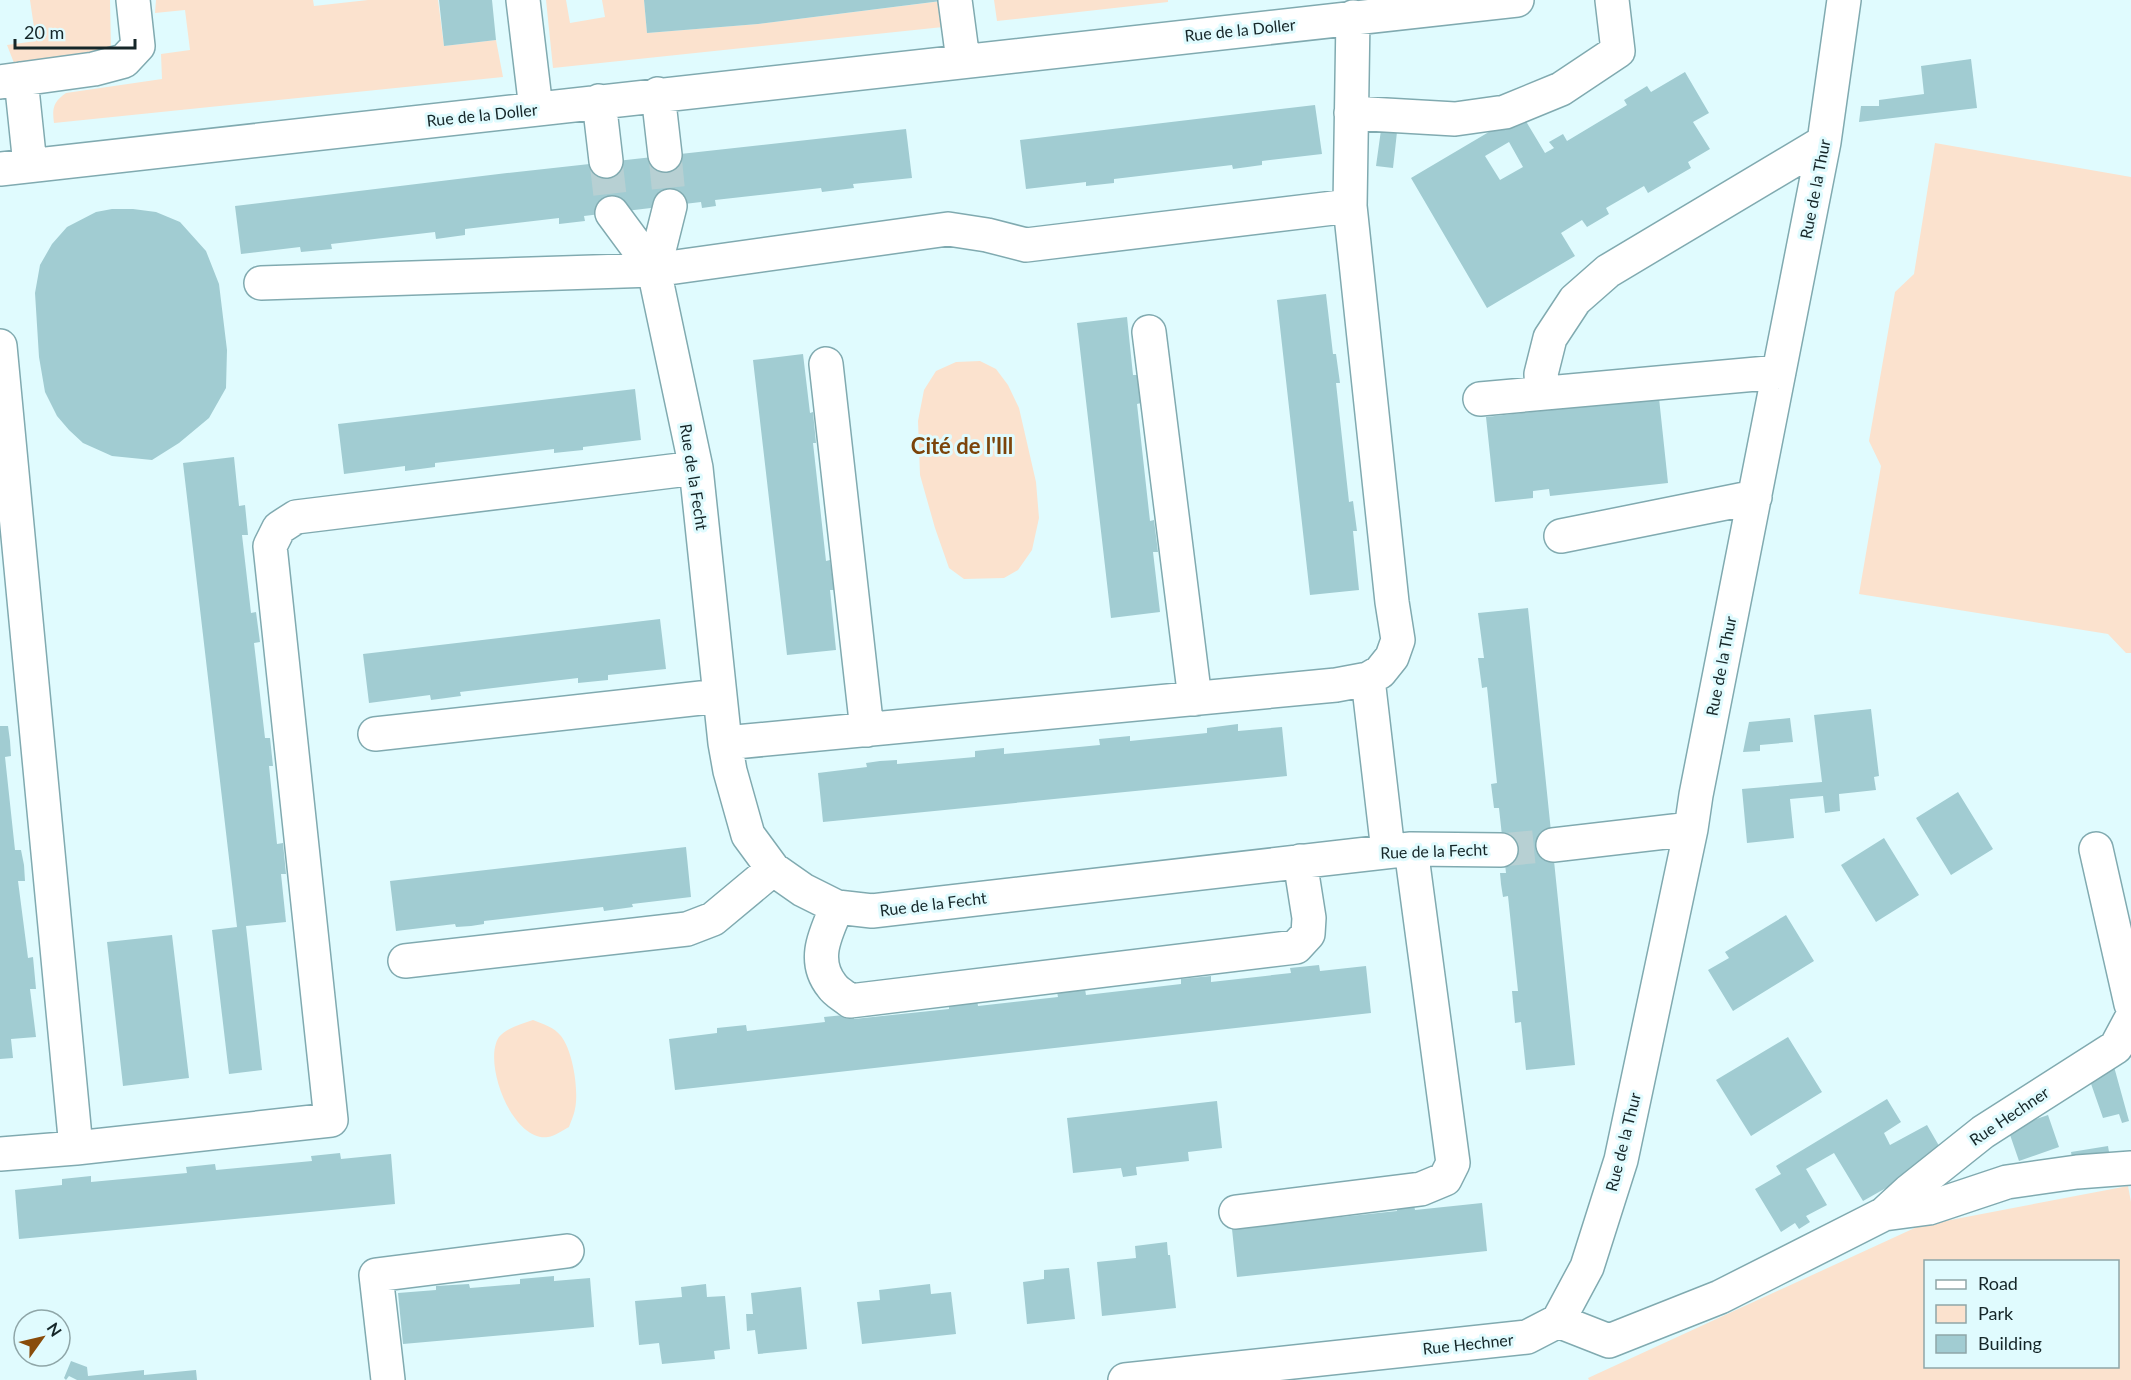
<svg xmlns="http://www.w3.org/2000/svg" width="2131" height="1380" viewBox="0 0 2131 1380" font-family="Lato,sans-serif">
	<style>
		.green { fill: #fbe2ce; fill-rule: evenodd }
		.building { fill: #a1ccd2; fill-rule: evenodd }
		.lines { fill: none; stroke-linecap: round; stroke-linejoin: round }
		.minor-tunnel { stroke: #b7d0d3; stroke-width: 33; stroke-dasharray: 33 16; stroke-linecap: butt }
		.minor-casing { stroke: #80aab0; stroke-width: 36 }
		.minor { stroke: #fff; stroke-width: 33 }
		.labels { text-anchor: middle; stroke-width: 6; stroke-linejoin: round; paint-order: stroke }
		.street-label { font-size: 16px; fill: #152628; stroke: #e0fbfe }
		.district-label { font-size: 22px; font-weight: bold; fill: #7c440a; stroke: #e0fbfe }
	</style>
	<rect width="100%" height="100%" fill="#e0fbfe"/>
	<path class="green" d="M30,0h80l1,50 -97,13 -7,-18 29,-4z
		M156,0h157l1,6 54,-6h70l6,46 52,-6 7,37 -449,46c-2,-14 -1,-21 12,-30l96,-14 -1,-25 29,-4 -5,-40 -30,3z
		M546,0h20l4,23 35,-6 -3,-17h42l3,33 111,-9 184,-23 1,26 -390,41z
		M994,0h174v2l-171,19z
		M1935,143l196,34v476h-5l-18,-19 -249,-40 22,-128 -12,-25 26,-149 19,-18z
		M980,361l16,8 12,16 11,23 17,74 3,36 -7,32 -14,20 -14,8 -40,1 -15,-11 -14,-40 -15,-53 -2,-54 6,-31 12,-19 20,-9z
		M533,1020c10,4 21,7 28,16 12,15 18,55 14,73 -1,6 -4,12 -6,18 -6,3 -14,9 -21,10 -36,5 -66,-75 -49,-100 7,-9 23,-13 34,-17z
		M2128,1186l3,16v178h-542l-1,-2 331,-152zM1926,1262h192v104h-192z"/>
	<path class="building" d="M439,0h53l4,40 -52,6z
		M644,0h297v1l-183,23 -111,9z
		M1971,59l6,49 -118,14 2,-16h18v-6l45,-6 -3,-28z
		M1685,72l24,41 -16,9 17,27 -22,13 3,6 -43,25 -4,-7 -38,22 3,6 -22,13 -5,-7 -21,13 14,23 -88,52 -76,-130 110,-65 24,40 9,-5 -5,-6 14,-8 4,7 60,-36 -3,-5 23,-14 4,6zM1509,142l14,25 -23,13 -15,-24z
		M1315,105l7,49 -60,7v4l-29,4 -1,-4 -118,14v4l-28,3v-4l-60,7 -6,-49z
		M906,129l6,49 -59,6 1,4 -32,4 -1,-4 -106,12 1,6 -14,2 -1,-6 -117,14 1,5 -26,3v-6l-94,11v6l-29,4 -1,-7 -104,12 1,5 -31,3 -1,-5 -59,7 -6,-48 272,-33z
		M1381,130l16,2 -4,36 -17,-2z
		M112,209h21l23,3 24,10 26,29 13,33 8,66 -1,38 -17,30 -30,25 -27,17 -40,-4 -29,-13 -14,-13 -12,-14 -12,-24 -6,-35 -4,-64 5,-28 12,-21 15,-17 29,-15z
		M1326,294l7,60h3l4,29h-4l13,119 4,-1 4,30h-4l6,59 -49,5 -33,-295z
		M1127,317l6,58h5l3,28 -4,1 13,117 4,-1 4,32h-5l7,60 -49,6 -34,-295z
		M803,354l7,59 3,-1 3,31h-3l13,118 4,-1 2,14 2,16h-4l6,60 -49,5 -34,-295z
		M635,389l6,51 -58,7v3l-29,3v-4l-119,14v4l-30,4v-5l-61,8 -6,-50z
		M1659,398l9,85 -118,13 -1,-7 -16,2v7l-38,4 -9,-85z
		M234,457l5,49 6,-1 3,30h-6l9,78 5,-1 4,30 -6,1 11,95h5l3,28h-4l8,78 6,-1 3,31h-5l5,48 -40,4 16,144 -33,4 -17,-144 25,-3 -54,-464z
		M1528,608l47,457 -49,5 -5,-48 -6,1 -3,-32h6l-10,-95 -5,1 -2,-13 -1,-11h6l-7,-65h-5l-3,-24 6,-1 -10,-96 -5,1 -4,-30h6l-6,-45z
		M660,619l6,50 -58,6v5l-30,3v-5l-118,14 1,4 -30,4 -1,-5 -61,8 -6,-49z
		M1871,709l8,67 -5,1 2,13 -37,4 1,17 -15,2 -2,-17 -33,3 4,39 -47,5 -5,-54 80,-7 -8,-67z
		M1790,718l3,24 -33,3v6l-17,1 6,-30z
		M1238,724v7l44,-4 5,49 -464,46 -5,-49 49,-6 -1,-4 14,-2 17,-1v4l78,-7v-6l29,-3v6l96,-9 -1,-6 31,-3v5l77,-8v-5z
		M0,726h8l2,15 1,15 -6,1 10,93h6l3,15 1,16h-7l10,77 5,-1 3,32h-6l6,48 -25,2 2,19 -13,1z
		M1958,792l35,57 -42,26 -35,-57z
		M1884,838l35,57 -43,27 -35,-57z
		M686,847l5,50 -59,7 1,3 -29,4 -1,-4 -119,14v3l-13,2 -15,1 -1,-3 -59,7 -6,-50z
		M1786,915l28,46 -81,50 -25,-41 21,-12 -4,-6z
		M172,935l17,143 -66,8 -16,-144z
		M1319,965l1,6 46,-5 5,47 -696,77 -6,-51 48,-6v-5l29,-3 1,6 78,-9 -1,-5 30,-3v5l95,-10v-5l28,-4 1,6 80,-9 -1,-5 28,-3 1,6 95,-11v-5l30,-3v6l80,-9 -1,-5z
		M1788,1037l34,55 -71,44 -35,-56z
		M2113,1063l16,58 -7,2 -3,-9 -16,4 -14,-40z
		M1887,1099l14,23 -17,11 6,12 37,-20 15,26 -17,15 -62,35 -29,-48 -28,16 21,36 -21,11 4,6 -11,7 -4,-6 -14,9 -26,-43 26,-15 -5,-8z
		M1217,1101l5,47 -34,4 1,9 -53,6 1,8 -14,2 -2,-9 -48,5 -6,-55z
		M2048,1115l11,32 -40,14 -11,-32z
		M2108,1146l2,12 -37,5 -2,-11z
		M340,1153l1,6 50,-5 4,50 -376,35 -4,-49 47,-5v-6l29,-3v6l96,-9 -1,-6 29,-3 1,6 96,-9 -1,-5z
		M1482,1203l5,48 -250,26 -5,-48 69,-7 -1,-5 21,-2 1,4 75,-8v-4l17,-2 1,5z
		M1167,1242l1,13h2l6,53 -74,8 -5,-54 39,-4 -1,-12z
		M1069,1268l6,51 -48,5 -4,-42 21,-3v-9z
		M554,1276v5l36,-3 4,49 -191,17 -5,-51 38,-3v-4l33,-2 1,4 50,-4v-5z
		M706,1284l1,13 18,-1 5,53 -16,2 1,8 -53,5 -3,-21 -20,2 -4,-44 47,-4 -1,-10z
		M930,1284l1,10 20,-2 5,42 -94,10 -5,-42 23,-2 -1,-10z
		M801,1287l6,62 -49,5 -3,-24 -8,1 -1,-17h7l-2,-21z
		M71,1361l16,6 1,9 56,-6v5l52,-5 1,10h-120l-8,-4 -3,4 -2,-2z"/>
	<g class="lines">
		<path class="minor-tunnel" d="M665,155l5,51
			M606,161l6,52
			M1501,850l52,-5"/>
		<g class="minor-casing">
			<path id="minor" d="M523,0l13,109
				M955,0l8,60
				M21,79l9,86
				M0,82l94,-13 30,-8 14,-15 -5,-46
				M658,94l7,61
				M599,101l7,60
				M1351,113l104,6 50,-7 56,-23 57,-38 -6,-51
				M0,169l1517,-169
				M612,213l42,57 42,198 29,275 5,28 18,64 25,34 30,21 34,17 35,4 539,-62 90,1
				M654,270l16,-64
				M261,283l393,-13 294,-41 39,6 39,10 324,-39
				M1149,332l46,367
				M0,346l76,802
				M826,364l41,366
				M1542,393l-1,-19 9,-36 25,-38 33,-29 216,-129
				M1480,399l299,-27
				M1561,536l194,-39
				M1368,679l20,172
				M375,734l344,-38
				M725,743l611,-58 32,-6 12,-7 12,-15 6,-17 -6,-38 -42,-396 3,-189
				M1553,845l138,-16
				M2096,849l35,155
				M837,907c-11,26 -26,53 -5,79 4,6 12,10 18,15l446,-54 12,-13 1,-16 -9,-57
				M405,961l282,-32 26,-10 60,-50
				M0,1154l76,-6 255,-28 -61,-574 9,-18 17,-11 400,-49
				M1236,1212l185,-23 24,-10 8,-16 -42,-314
				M1884,1214l45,-6 78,-26 70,-10 54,-4
				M1558,1321l29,-54 34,-107 70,-331 5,-34 128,-653 20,-142
				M388,1380l-12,-105 191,-24
				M1125,1380l402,-43 31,-16 51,20 111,-44 164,-83 25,-23 74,-59 133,-85 15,-28"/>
		</g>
		<use href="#minor" class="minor"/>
	</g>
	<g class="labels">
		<g class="street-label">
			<text transform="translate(1240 30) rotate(-6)" y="6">Rue de la Doller</text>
			<text transform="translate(482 115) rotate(-6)" y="6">Rue de la Doller</text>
			<text transform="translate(1815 189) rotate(-79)" y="6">Rue de la Thur</text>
			<text transform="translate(694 477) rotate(81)" y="6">Rue de la Fecht</text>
			<text transform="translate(1721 666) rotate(-79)" y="6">Rue de la Thur</text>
			<text transform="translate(1434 851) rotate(-2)" y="6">Rue de la Fecht</text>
			<text transform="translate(933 904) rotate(-7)" y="6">Rue de la Fecht</text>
			<text transform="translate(2009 1116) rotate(-34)" y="6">Rue Hechner</text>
			<text transform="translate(1623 1142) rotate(-76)" y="6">Rue de la Thur</text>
			<text transform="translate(1468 1344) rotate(-6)" y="6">Rue Hechner</text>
		</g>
		<g class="district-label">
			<text x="962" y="454">Cité de l'Ill</text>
		</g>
	</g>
	<rect x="1924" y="1260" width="195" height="108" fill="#e0fbfe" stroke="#8fa6a8" stroke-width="1.5"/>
	<rect x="1936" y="1280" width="30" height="9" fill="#ffffff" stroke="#8fa6a8" stroke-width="1.5"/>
	<text x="1978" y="1290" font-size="18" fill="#152628">Road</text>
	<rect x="1936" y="1305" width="30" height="18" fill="#fbe2ce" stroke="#8fa6a8" stroke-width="1.5"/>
	<text x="1978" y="1320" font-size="18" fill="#152628">Park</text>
	<rect x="1936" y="1335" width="30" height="18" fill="#a1ccd2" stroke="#8fa6a8" stroke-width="1.5"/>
	<text x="1978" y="1350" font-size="18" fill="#152628">Building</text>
	<g transform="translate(42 1338) rotate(56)"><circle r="28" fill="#e0fbfe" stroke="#8fa6a8" stroke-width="1.5"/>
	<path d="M0-4.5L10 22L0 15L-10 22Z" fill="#894c0b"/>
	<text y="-9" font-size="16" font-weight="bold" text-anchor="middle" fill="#152628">N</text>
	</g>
	<path d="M15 39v9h120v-9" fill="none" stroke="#152628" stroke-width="3"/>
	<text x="24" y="39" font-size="18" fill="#152628" stroke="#e0fbfe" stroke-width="4.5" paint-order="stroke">20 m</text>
</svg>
